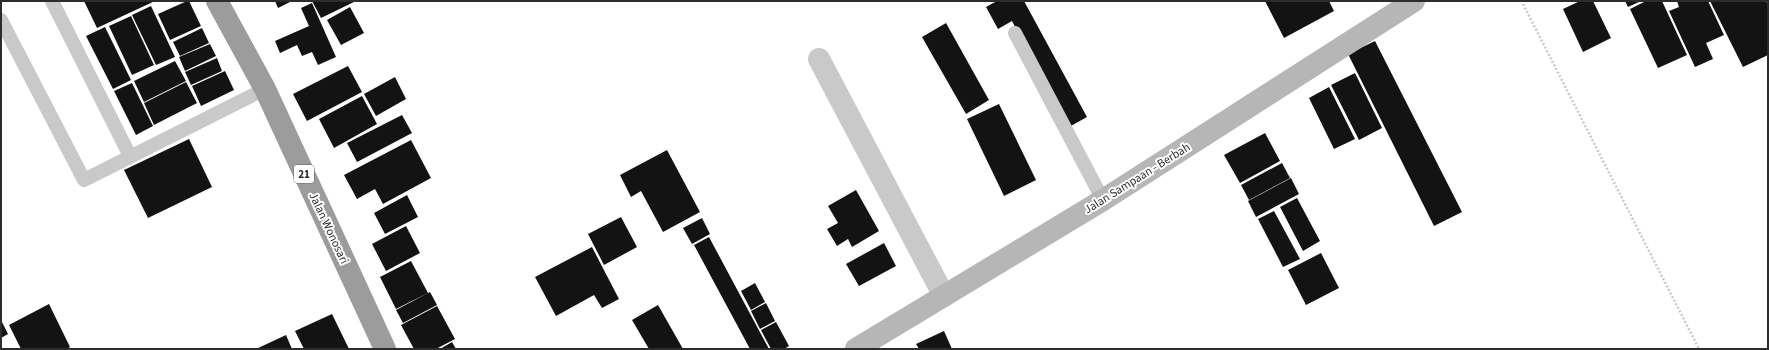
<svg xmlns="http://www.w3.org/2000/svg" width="1769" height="350" viewBox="0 0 1769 350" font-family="'Source Sans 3',sans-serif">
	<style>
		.building { fill: #131313 }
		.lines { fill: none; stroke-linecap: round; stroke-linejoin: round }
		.path { stroke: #c9c9c9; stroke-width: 2.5; stroke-dasharray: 2 2; stroke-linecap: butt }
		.service { stroke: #c9c9c9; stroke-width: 14 }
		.minor { stroke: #c9c9c9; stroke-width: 22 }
		.secondary { stroke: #b6b6b6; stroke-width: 22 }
		.trunk { stroke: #9c9c9c; stroke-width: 22 }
		.labels { text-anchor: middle; stroke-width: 4; stroke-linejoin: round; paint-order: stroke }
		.shield { fill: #fff; stroke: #6b6b6b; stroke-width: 1 }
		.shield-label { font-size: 11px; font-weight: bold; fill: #2c2c2c }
		.street-label { font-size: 12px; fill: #2c2c2c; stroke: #fff }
	</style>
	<rect width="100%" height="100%" fill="#fff"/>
	<path class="building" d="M84,1h71l-58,27z
		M187,1h2l12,25 -31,14 -12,-26z
		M275,1h17l-14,7z
		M312,1h44l-35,17z
		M997,1h27l63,116 -18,10 -57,-106 -14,8 -12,-22z
		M1265,1h64l5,10 -50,27z
		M1580,1h13l18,37 -28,14 -20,-43z
		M1625,1h16l-13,6z
		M1646,1h16l25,54 -29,13 -28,-59z
		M1677,1h31l16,34 -18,8 7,16 -18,8 -26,-56 10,-4z
		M1710,1h56l2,4v50l-25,12z
		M312,3l24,54 -18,8 -6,-13 -10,4 -5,-11 -17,8 -5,-12 34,-15 -8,-18z
		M151,6l24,51 -19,8 -24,-50z
		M350,7l14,26 -23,12 -14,-25z
		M131,16l23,49 -22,10 -23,-49z
		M946,23l43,77 -23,14 -44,-77z
		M105,27l26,53 -18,9 -27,-53z
		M202,28l7,15 -29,13 -7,-14z
		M1375,41l87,171 -28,14 -86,-172z
		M210,44l6,12 -31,15 -6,-14z
		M217,58l5,13 -31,14 -6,-13z
		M175,61l11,20 -42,21 -10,-21z
		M348,66l14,26 -55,29 -14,-27z
		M225,71l9,19 -33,16 -9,-20z
		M1355,73l27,55 -23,12 -28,-55z
		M395,77l11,22 -30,17 -12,-22z
		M186,82l11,21 -43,22 -10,-22z
		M132,83l21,43 -17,9 -22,-44z
		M1329,87l26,52 -21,10 -25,-51z
		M362,96l15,28 -43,24 -15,-29z
		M999,104l37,76 -32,16 -37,-77z
		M402,115l10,18 -55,29 -10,-19z
		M1265,133l15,28 -40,22 -16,-28z
		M189,139l23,48 -64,31 -24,-48z
		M411,140l20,38 -48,26 -8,-15 -18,10 -13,-24z
		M667,150l33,62 -37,20 -22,-41 -10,6 -11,-22z
		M1282,163l8,15 -41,22 -8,-15z
		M1291,178l8,16 -43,23 -8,-16z
		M856,190l23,41 -27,16 -4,-8 -11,7 -10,-17 11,-6 -10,-17z
		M407,195l11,22 -33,17 -11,-21z
		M1297,198l23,43 -17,10 -23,-44z
		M1274,211l26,48 -17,8 -25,-48z
		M621,217l16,30 -33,18 -16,-31z
		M702,218l8,16 -18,10 -9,-16z
		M406,226l14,27 -34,18 -14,-27z
		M709,237l60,112h-19l-56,-104z
		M884,243l12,23 -37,20 -13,-22z
		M592,247l27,52 -17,9 -8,-13 -38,21 -21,-39z
		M1321,253l18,35 -33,17 -18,-35z
		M411,261l17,32 -32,16 -16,-32z
		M755,283l10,19 -14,8 -10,-19z
		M430,292l7,13 -34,18 -7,-13z
		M766,303l9,18 -15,8 -9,-18z
		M49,304l21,43 -3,2h-46l-12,-24z
		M658,305l25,44h-34l-17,-29z
		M437,306l18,33 -19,10h-22l-13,-24z
		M332,314l17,35h-45l-9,-18z
		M1,320l7,14 -7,4z
		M776,322l13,24 -5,3h-13l-10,-19z
		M944,331l8,18h-33l-3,-5z
		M286,335l6,14h-36z
		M452,342l4,7h-16z"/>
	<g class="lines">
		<path class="path" d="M1523,4l176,345"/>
		<path class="service" d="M52,1l78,155
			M1,20l83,160 181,-91
			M1015,33l88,167"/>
		<path class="minor" d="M819,59l125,237"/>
		<path class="secondary" d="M856,349l247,-149 311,-199"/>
		<path class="trunk" d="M217,1l48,88 120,260"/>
	</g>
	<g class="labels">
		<rect class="shield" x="294" y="165" width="20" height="18" rx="3"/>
		<g class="shield-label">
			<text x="304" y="178">21</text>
		</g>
		<g class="street-label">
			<text transform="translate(1137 178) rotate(-32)" y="4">Jalan Sampaan - Berbah</text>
			<text transform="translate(329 228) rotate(65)" y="4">Jalan Wonosari</text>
		</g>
	</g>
	<rect width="1769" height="350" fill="none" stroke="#2c2c2c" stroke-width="4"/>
</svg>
